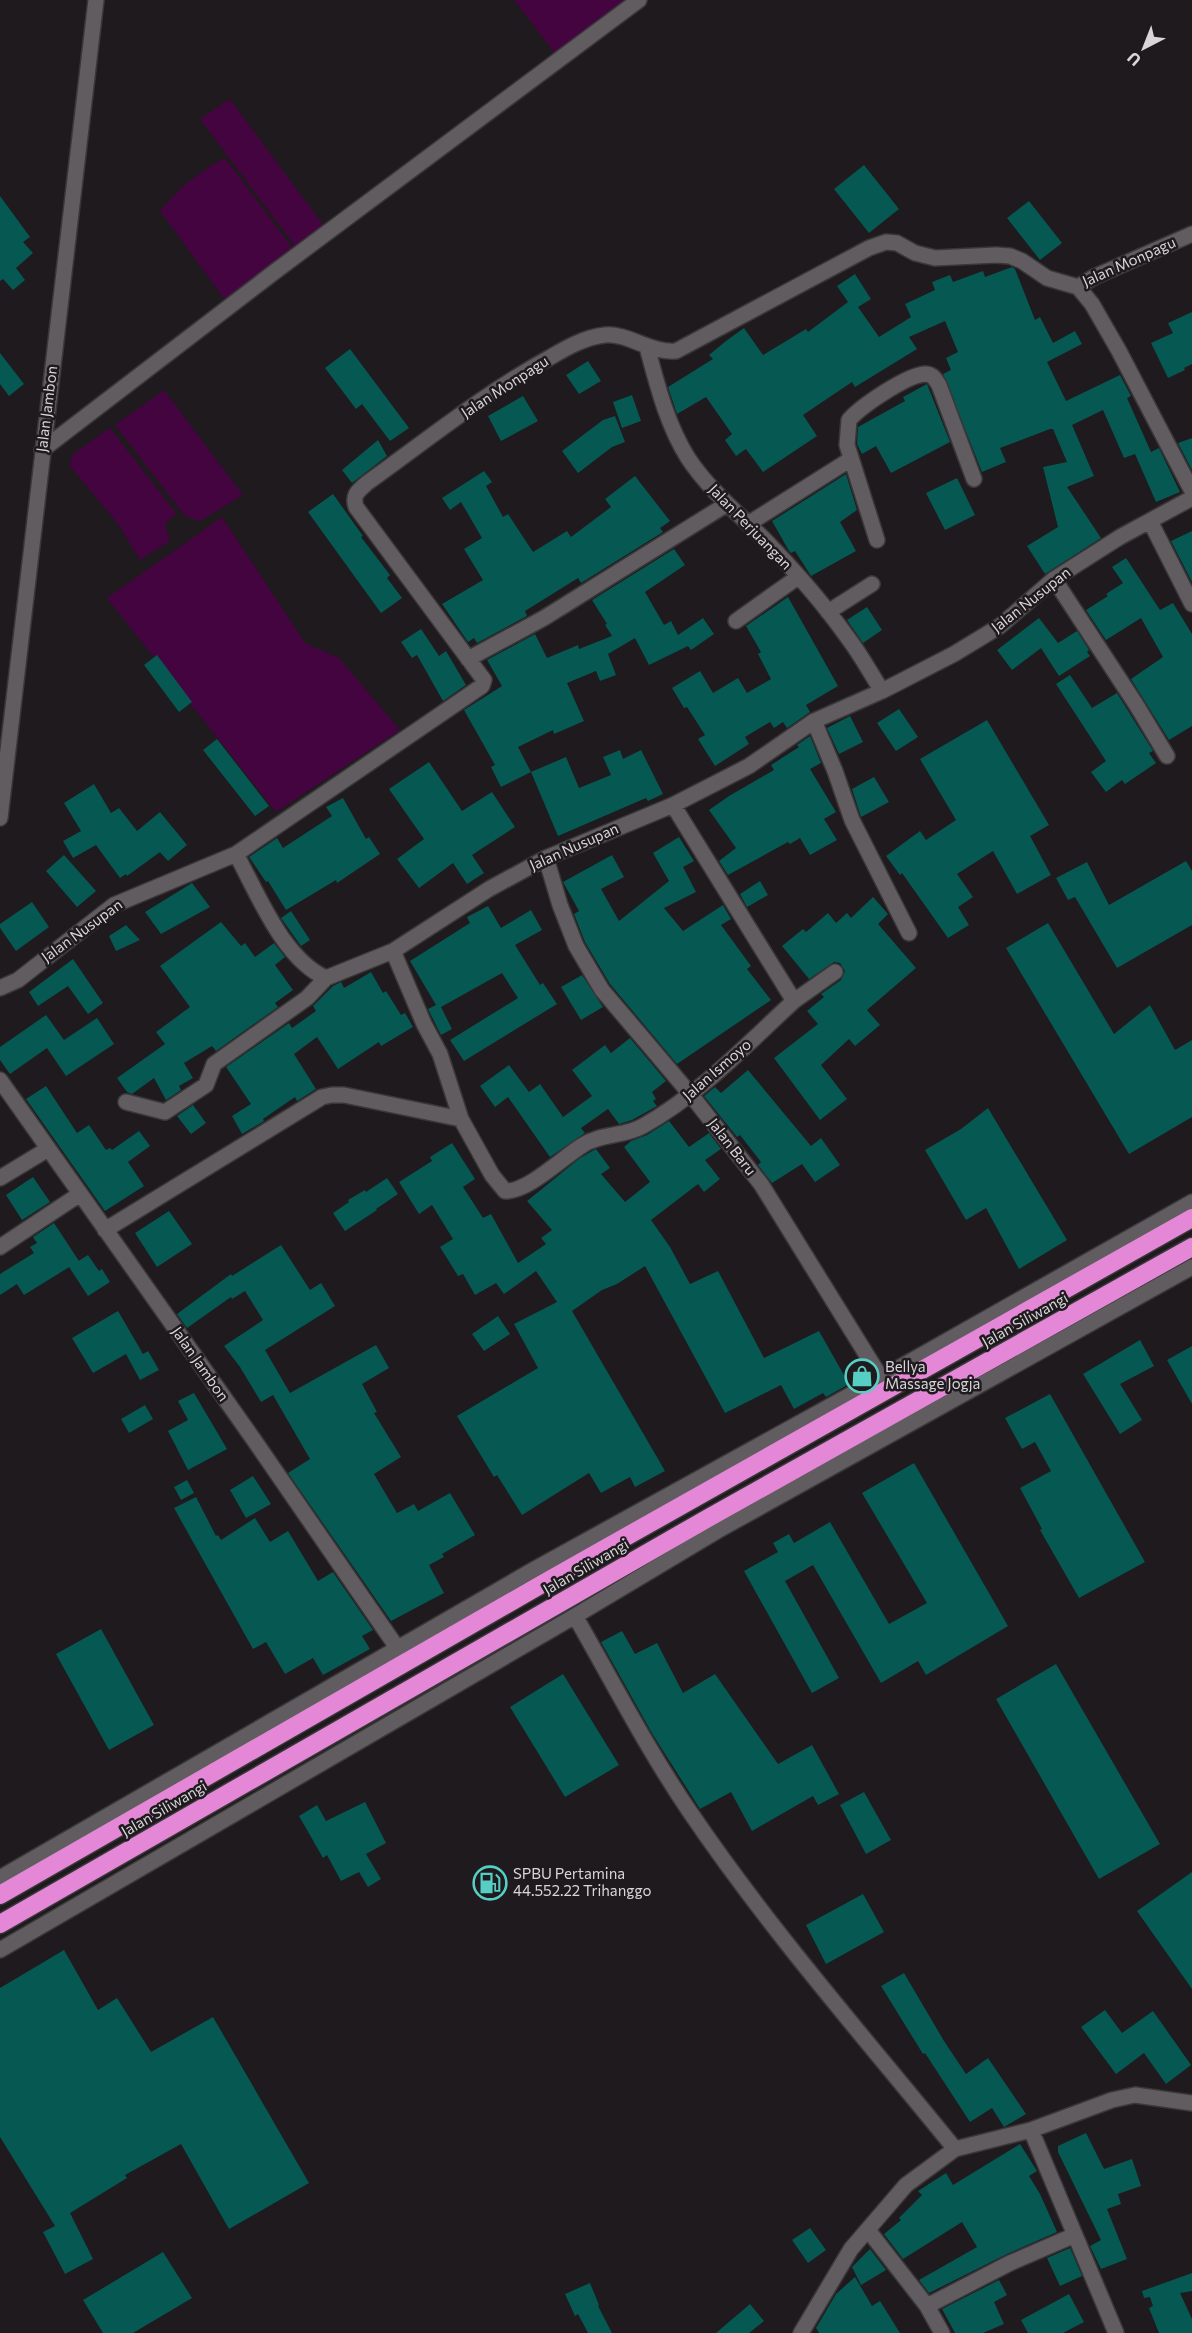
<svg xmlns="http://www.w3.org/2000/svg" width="1192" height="2333" viewBox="0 0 1192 2333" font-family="Commissioner,sans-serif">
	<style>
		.green { fill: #44043f }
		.building { fill: #065853 }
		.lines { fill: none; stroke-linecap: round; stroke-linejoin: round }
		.minor-casing { stroke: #3a3739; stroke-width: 18 }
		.highway-casing { stroke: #3a3739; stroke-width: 21 }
		.minor { stroke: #605c5f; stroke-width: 15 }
		.highway { stroke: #e487d7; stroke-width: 18 }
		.labels { text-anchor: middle; stroke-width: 5; stroke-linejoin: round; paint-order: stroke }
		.street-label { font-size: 15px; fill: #d8d6d8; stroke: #1e1a1d }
		.poi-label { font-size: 15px; fill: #d8d6d8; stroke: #1e1a1d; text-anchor: start }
	</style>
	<rect width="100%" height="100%" fill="#1e1a1d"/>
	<path class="green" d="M514,0h111l-68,56z
		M230,99l94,127 -28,21 -96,-128z
		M225,158l69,92 -69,50 -65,-89c17,-22 41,-41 65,-53z
		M164,390l79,105 -43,26 -15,-5 -70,-91z
		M110,428l66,85 -11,11 5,17 -30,19 -22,-36 -49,-59 4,-11z
		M222,517l83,126 34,15 61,72 -124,82 -169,-214z"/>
	<path class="building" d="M864,165l35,44 -30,24 -35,-44z
		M0,196l30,41 -7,5 10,11 -17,15 9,12 -12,10 -10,-11 -3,2z
		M1029,201l33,42 -22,17 -33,-42z
		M1012,267l3,2 20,51 5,-3 13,26 22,-12 7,13 -35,18 19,39 54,-26 11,21 -4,2 24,54 8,-4 21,44 -24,10 -21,-48 -11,4 -21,-48 -31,15 22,51 -27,11 34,51 -56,36 -18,-28 31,-19 -15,-60 24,-5 -14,-33h-3l-50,19 6,14 -24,10 -39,-98 8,-4 -5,-12 12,-6 -13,-31 -36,16 8,12 -62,38 -3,-5 -49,33 14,21 -54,36 -17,-23 -10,7 -11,-16 7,-6 -26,-37 -29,17 -9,-27 45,-28 -4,-4 17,-14 18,-13 19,27 43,-26 2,3 40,-30 -11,-16 18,-12 16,25 -13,8 21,30 32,-20 -6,-13 30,-14 -3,-8 18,-7 3,7 30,-11 2,6z
		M1192,312v52l-8,4 1,2 -17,8 -17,-35 22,-10 -5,-10z
		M350,349l59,79 -19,13 -28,-37 -6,5 -31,-41z
		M0,353l24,31 -15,12 -9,-12z
		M588,361l13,20 -22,13 -13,-19z
		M927,384l23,58 -59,31 -15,-27 -14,8 -5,-10 1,-17 47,-26 -2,-4z
		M632,395l9,26 -19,7 -9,-26z
		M523,396l15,25 -37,20 -13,-25z
		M615,416l10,26 -13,5 -34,26 -16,-22 41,-31z
		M1192,438v32l-14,-27z
		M378,440l9,16 -35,27 -10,-13z
		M484,471l8,11 -6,4 17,31 5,-3 25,38 34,-21 4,6 40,-30 -6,-8 30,-23 35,45 -10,7 3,4 -82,51 -3,-5 -53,33 2,5 -50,27 -3,-5 -6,4 -26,-38 41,-24 -19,-31 18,-11 -21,-36 -11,8 -8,-12z
		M846,474l11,36 -17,12 16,29 -45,25 -16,-25 -4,2 -2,-2 -17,-30z
		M957,478l18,37 -30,15 -19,-37z
		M333,494l30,42 -2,1 29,38 -3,3 15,20 -21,15 -73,-101z
		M1192,531v51l-21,-41z
		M674,549l11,16 -40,27 19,33 7,-4 7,14 25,-17 11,16 -23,16 -3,-4 -39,19 -14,-27 -27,16 8,21 -16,6 -4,-10 -29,12 17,38 -30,13 -1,-4 -35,17 13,25 -30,15 -10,-20 4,-2 -31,-55 38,-24 -15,-26 48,-26 12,24 31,-13 1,4 33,-13 -7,-11 2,-1 -15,-24z
		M1126,558l34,52 13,-7 19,31v92l-23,14 -38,-61 32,-22 -22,-39 -35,22 -20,-30 22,-14 -2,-2 17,-11 -11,-16z
		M788,597l50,89 -32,19 4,7 -23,16 -4,-6 -9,6 -4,-6 -25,15 4,7 -34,22 -17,-27 7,-4 -18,-28 -3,1 -12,-20 28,-17 13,22 25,-15 9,15 24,-14 -13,-25 3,-2 -15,-26z
		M867,607l15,23 -19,13 -16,-23z
		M1039,618l19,25 19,-12 12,19 -2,2 3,4 -31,20 -18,-28 -29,22 -15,-20z
		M421,629l18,27 7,-5 20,34 -23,16 -26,-46 -5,3 -11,-16z
		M157,655l35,47 -13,10 -35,-47z
		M1070,675l22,33 25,-15 36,58 -4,2 7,10 -31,21 -3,-4 -16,12 -15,-20 15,-11 -50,-77z
		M899,709l19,28 -22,14 -19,-28z
		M850,716l13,26 -24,12 -12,-26z
		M987,720l62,105 -19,11 21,39 -34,19 -24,-43 -36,23 16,23 -15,10 11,18 -21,13 -46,-65 -2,2 -14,-19 34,-25 6,9 30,-20 -36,-61z
		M810,736l11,27 -11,6 26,43 -12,7 13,21 -27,15 -10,-17 -10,6 -2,-2 -60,33 -9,-14 17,-13 -27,-38 20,-14 45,-26 -3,-5 28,-18 -2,-2z
		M217,739l52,67 -14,10 -52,-66z
		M620,750l3,9 18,-9 22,44 -15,7 -2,-3 -88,38 -27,-64 35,-15 13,31 32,-13 -8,-18z
		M429,762l33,49 30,-19 23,35 -43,28 12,18 -17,11 -14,-21 -34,25 -22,-29 27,-20 -35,-50z
		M874,777l15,25 -28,15 -9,-28z
		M94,784l17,29 8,-5 18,23 23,-19 27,33 -19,16 -8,-9 -33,24 -1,-2 -6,4 -24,-33 -23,13 -10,-17 18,-10 -17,-28z
		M343,798l23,41 3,-2 11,17 -43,29 -1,-3 -50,30 -18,-29 -2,1 -17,-25 28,-19 6,10 49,-32 -6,-9z
		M679,837l15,24 -11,6 13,25 -32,16 19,23 40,-26 8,14 -10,6 30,41 -4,3 24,31 -94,64 -67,-80 -25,-42 -11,-28 5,-3 -16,-29 49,-27 12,22 -23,12 18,32 50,-40 -16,-28z
		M64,855l32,36 -19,16 -31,-36z
		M1186,861l6,10v54l-75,43 -42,-71 -7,3 -12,-22 31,-16 22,43z
		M760,881l8,14 -21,12 -7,-13z
		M192,883l18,24 -49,27 -16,-22z
		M873,897l15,17 -10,10 38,44 -49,42 13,15 -25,21 -6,-7 -28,26 26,34 -27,21 -46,-62 44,-34 -11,-13 17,-14 -3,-3 20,-14 4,-9 -5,-8 -6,-1 -25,17 -27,-33 21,-17 3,3 22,-19 8,10 11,-10 4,5z
		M32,902l17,25 -33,24 -16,-23v-4z
		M488,906l13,22 30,-18 11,20 -27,15 25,40 3,-2 14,21 -93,57 -14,-21 68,-42 -16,-25 -61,34 11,22 -11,6 -13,-26 8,-4 -26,-44 60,-38 -3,-6z
		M291,911l19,29 -9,6 -20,-28z
		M221,922l20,24 4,-3 10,14 19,-14 11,14 -10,8 18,25 -18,13 3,4 -62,44 -4,-5 -28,17 9,15 -14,8 2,4 -15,10 -12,-22 -22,16 -5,-2 -10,-14 48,-34 -9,-12 34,-25 -30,-41z
		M1048,923l66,111 36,-29 25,45 17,-10v77l-63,37 -123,-206z
		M126,925l14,15 -24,11 -7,-15z
		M73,959l30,44 -15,11 -20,-28 -30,20 -9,-14z
		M371,972l12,21 3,-2 15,24 4,-2 8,14 -32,19 -2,-4 -41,27 -21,-32 -23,17 22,35 -19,12 -2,-4 -32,22 1,2 -22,13 -10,-18 19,-12 -25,-37 63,-44 3,5 24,-17 -3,-5 20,-20 8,-4 3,6z
		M582,975l21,32 -22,13 -20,-33z
		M46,1015l18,25 33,-22 17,26 -48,32 -19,-28 -37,26 -10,-14v-13z
		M630,1038l36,43 -14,11 4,7 -3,2 4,5 -25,14 -13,4 -11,-15 -27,19 4,5 -35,24 -42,-60 -13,10 -15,-21 29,-21 20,27 11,-8 23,33 29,-21 -20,-26 33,-25 6,8z
		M748,1070l63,76 10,-8 19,27 -25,17 -13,-18 -30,19 -14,-18 3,-3 -21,-27 -3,2 -33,-41 11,-9 6,6z
		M46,1086l31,47 12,-8 17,25 4,-2 2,2 27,-19 11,15 -22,16 16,24 -39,25 -79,-112z
		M193,1105l13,18 -15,11 -14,-18z
		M988,1108l79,132 -48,29 -33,-61 -20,12 -41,-70 36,-21z
		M669,1121l20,26 20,-14 12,16 -16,11 15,19 -16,13 -6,-8 -47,36 19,27 20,37 28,-13 46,87 55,-27 30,53 -23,13 -3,-4 -29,16 -13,-24 -56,28 -80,-147 -28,18 -15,6 -30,21 93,160 -30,16 -5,-10 -29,16 -12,-20 -67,42 -25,-40 -3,2 -37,-61 81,-48 -24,-44 43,-22 -21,-31 -32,23 -8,-11 -21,12 -12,-21 -5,2 -18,-29 13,-8 -21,-34 -13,9 -20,-32 33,-21 -2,-4 22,-14 23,36 -12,8 20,31 8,-4 27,49 28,-19 -5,-6 11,-8 -25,-29 53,-43 16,-9 14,19 -9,6 24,28 25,-20 -26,-35 7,-6 16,-6z
		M33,1177l17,25 -28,18 -16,-25z
		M387,1178l11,16 -22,15 1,1 -32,21 -12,-18 16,-11 -1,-2 17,-10 1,2z
		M169,1211l23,33 -35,23 -22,-34z
		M54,1223l25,38 -55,34 -7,-11 -17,11v-21l34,-21 -4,-6 7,-4 -4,-6z
		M281,1245l29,45 11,-7 14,23 -70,44 25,43 86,-48 13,23 -27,16 15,28 -3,1 27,44 -27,17 23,39 17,-9 4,7 32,-18 25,42 -33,19 2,3 -15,8 15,28 -53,28 -103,-148 22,-14 -37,-64 -12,7 -21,-35 -16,-21 39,-26 -18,-29 -13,8 -1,-2 -44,31 -10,-14 54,-40 1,2z
		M88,1255l11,16 3,-2 8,13 -22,14 -19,-29z
		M118,1311l25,43 5,-3 11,19 -19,10 -14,-26 -33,19 -21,-35z
		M498,1316l12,18 -26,17 -12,-17z
		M1140,1340l14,26 -34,18 22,36 -22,14 -37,-60z
		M1192,1346v58l-25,-44z
		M194,1393l33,56 -39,21 -20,-39 20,-11 -10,-19z
		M1050,1394l95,168 -66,36 -39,-68 2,-1 -22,-41 31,-17 -16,-29 -13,7 -17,-31z
		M145,1405l8,14 -24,14 -8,-14z
		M914,1463l94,163 -82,49 -8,-14 -37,22 -68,-118 -28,16 54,97 -27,15 -68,-122 34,-19 -5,-9 16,-9 5,9 36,-21 59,102 38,-21 -65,-110z
		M253,1476l18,28 -25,14 -16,-28z
		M187,1480l7,13 -13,7 -7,-13z
		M196,1497l20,39 2,-1 3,5 34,-22 15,24 18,-11 30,50 15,-9 40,58 -11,6 8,13 -47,26 -10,-17 -28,16 -19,-32 -13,7 -79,-141z
		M101,1629l53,96 -45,25 -53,-96z
		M622,1631l13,23 22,-11 26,50 32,-19 63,90 34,-19 27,49 -21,11 -5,-9 -61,35 -21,-39 -31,17 -47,-74 -52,-93z
		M1056,1664l104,180 -61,35 -103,-180z
		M563,1674l56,91 -54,32 -55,-90z
		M864,1792l27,48 -25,14 -26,-49z
		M365,1802l21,41 -20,11 15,25 -13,8 -9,-15 -18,9 -14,-26 -4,3 -24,-42 18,-11 9,16z
		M1192,1872v117l-55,-78z
		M863,1894l21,38 -58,32 -20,-39z
		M64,1950l34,60 19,-12 34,54 62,-35 96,166 -80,46 -48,-85 -56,31 2,3 -57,35 23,46 -28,15 -22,-42 12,-6 -55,-89v-149z
		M904,1973l40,68 22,33 22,-16 38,56 -22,13 -12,-19 -22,14 -45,-69 -2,1 -42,-68z
		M1105,2010l17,23 31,-22 38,54 -25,19 -22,-31 -28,21 -35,-47z
		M1086,2133l18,36 28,-10 9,27 -23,8 3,10 -14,5 20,50 -26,10 -11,-23 11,-6 -43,-88v-6z
		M1020,2144l17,27 -8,5 11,18 17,38 -50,22 -78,39 -10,-13 58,-33 -15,-25 -59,37 -19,-25 17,-14 -2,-2 23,-23 -4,-4 28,-18 7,12z
		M810,2228l16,22 -18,13 -16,-23z
		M1070,2248l12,28 -22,10 -13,-28z
		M870,2249l16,21 -25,15 -9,-18z
		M163,2252l29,46 -59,35h-30l-20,-33z
		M1192,2273v18l-12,2 12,26v14h-33l-10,-25 4,-2 -3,-9 -6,1 -2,-7z
		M855,2277l17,29 8,-5 20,32h-81l-3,-5 20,-34z
		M999,2280l8,15 -13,7 10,22 -21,9h-28l-13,-24z
		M590,2283l9,22 -1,1 14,27h-24l-10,-19 -3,2 -10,-22z
		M1069,2294l15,28 -21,11h-35l-7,-13z
		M750,2304l14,17 -15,12h-33z"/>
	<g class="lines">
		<g class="minor-casing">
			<path id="minor" d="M1078,287l14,17 27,47 73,140
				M647,347c10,37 20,78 41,111 21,32 51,56 78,83 29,30 58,63 82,97 13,17 23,36 34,53
				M42,450l235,-180 362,-270
				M1150,521l42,83
				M748,524l103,-65
				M877,540l-30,-95 2,-25c12,-14 58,-45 76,-46 8,0 10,5 14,11l35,94
				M1054,579l83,127 30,50
				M828,612l44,-28
				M736,621l62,-44
				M468,659l76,-41 183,-114
				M814,721l21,50 17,49 57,113
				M0,818l96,-818
				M236,854l246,-168 2,-6 -128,-173c-4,-12 2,-16 11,-24 60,-43 118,-90 182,-125 17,-10 36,-21 56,-23 23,-2 45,18 71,16l193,-103 17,-6 11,1 18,10 20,5 61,-3 14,1 12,5 25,17 31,9 16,-10 98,-43
				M546,858l14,47 16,41 26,44 89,105 70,89 120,194
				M393,951l31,73 16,30 21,65 31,56 13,16c23,1 58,-34 78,-46 18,-12 41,-8 60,-19 57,-32 103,-81 151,-125l-121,-196
				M0,988l18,-8 96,-75 122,-51c22,40 47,105 90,124l67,-27 96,-62 57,-31 127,-53 76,-39 65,-45 68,-30 72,-37 46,-28 54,-47 66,-42 72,-39
				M794,1001l41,-29
				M0,1080l254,360 144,209
				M126,1102l39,10 41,-27 8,-21 93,-66 19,-20
				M0,1178l48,-29
				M105,1230l217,-133 10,-2h12l117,24
				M0,1247l80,-53
				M575,1616c38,66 72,133 115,196 80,118 175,226 265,337
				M0,1878l533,-308 348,-192 311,-176
				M0,1950l575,-334 142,-85 475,-264
				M1031,2130l85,203
				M868,2230l59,76 15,27
				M927,2306l83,-43 65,-28
				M801,2333l50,-84 55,-64 49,-36 76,-19 81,-30 23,-5 57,8"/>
		</g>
		<g class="highway-casing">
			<path id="highway" d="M0,1895l542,-311 650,-366
				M0,1924l710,-407 482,-270"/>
		</g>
		<use href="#minor" class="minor"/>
		<use href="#highway" class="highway"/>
	</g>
	<defs>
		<g id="shop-ring" transform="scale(1.725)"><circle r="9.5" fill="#1e1a1d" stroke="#56cec4" stroke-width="1.5"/><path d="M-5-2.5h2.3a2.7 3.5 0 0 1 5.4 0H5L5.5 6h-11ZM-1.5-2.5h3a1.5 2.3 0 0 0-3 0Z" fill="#56cec4"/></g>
		<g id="fuel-ring" transform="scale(1.725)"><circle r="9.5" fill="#1e1a1d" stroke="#56cec4" stroke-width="1.5"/><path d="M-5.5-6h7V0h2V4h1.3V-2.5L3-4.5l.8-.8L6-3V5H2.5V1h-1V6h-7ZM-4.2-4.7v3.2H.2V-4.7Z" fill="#56cec4"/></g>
	</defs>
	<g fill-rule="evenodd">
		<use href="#shop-ring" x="862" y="1376"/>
		<use href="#fuel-ring" x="490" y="1883"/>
	</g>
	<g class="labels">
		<g class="street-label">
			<text transform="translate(1129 262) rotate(-24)" y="5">Jalan Monpagu</text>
			<text transform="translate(505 387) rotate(-33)" y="5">Jalan Monpagu</text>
			<text transform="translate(47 409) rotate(-83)" y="5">Jalan Jambon</text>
			<text transform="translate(750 527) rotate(46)" y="5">Jalan Perjuangan</text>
			<text transform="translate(1031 600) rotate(-38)" y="5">Jalan Nusupan</text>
			<text transform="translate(574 847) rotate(-24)" y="5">Jalan Nusupan</text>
			<text transform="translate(82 931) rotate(-36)" y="5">Jalan Nusupan</text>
			<text transform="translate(717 1070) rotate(-41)" y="5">Jalan Ismoyo</text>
			<text transform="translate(732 1147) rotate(52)" y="5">Jalan Baru</text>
			<text transform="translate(1025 1320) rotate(-29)" y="5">Jalan Siliwangi</text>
			<text transform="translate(200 1364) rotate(55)" y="5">Jalan Jambon</text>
			<text transform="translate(586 1567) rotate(-30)" y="5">Jalan Siliwangi</text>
			<text transform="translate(164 1809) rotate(-30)" y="5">Jalan Siliwangi</text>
		</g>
		<g class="poi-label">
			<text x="885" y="1372">Bellya<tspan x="885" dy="17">Massage Jogja</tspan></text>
			<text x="513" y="1879">SPBU Pertamina<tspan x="513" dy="17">44.552.22 Trihanggo</tspan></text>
		</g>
	</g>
	<g transform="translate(1144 48) rotate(222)" stroke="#1e1a1d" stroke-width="4.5" paint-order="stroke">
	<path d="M0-4.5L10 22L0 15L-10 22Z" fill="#d8d6d8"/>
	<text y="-9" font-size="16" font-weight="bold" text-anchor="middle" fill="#d8d6d8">U</text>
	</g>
</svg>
